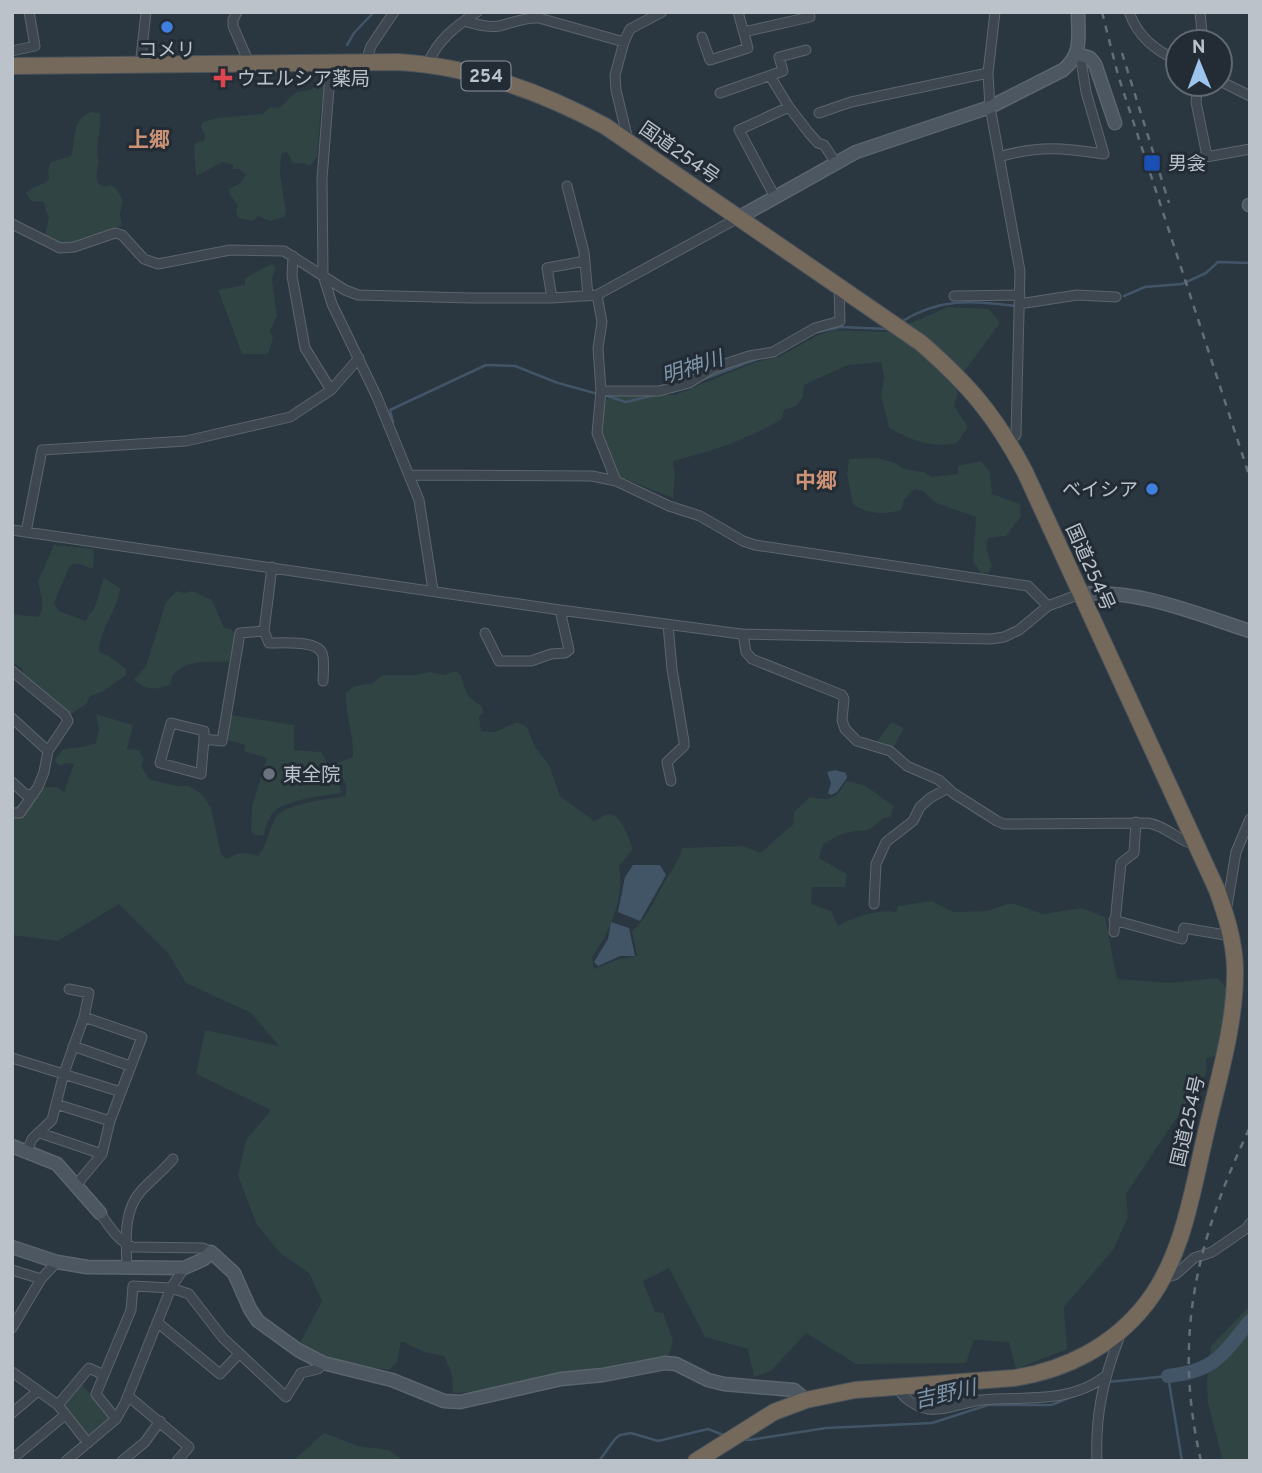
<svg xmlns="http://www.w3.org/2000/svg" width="1262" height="1473" viewBox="0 0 1262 1473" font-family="Overpass,'Noto Sans JP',sans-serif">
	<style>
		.green { fill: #2f4443 }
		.water { fill: #425567 }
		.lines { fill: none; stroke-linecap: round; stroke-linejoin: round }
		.stream { stroke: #425567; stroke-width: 2.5 }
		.river { stroke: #425567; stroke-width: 14 }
		.street-casing { stroke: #5c656d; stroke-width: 11 }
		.secondary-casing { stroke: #5c656d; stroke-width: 15 }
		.highway-casing { stroke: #49525a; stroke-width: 18 }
		.street { stroke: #3e4750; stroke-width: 9 }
		.secondary { stroke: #4c5762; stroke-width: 12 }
		.highway { stroke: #75695c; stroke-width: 16 }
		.rail { stroke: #636e78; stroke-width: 2.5; stroke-dasharray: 7 7; stroke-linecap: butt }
		.shop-dot { fill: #3f7fe0; stroke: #232c35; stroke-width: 2.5 }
		.health-dot { fill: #e0444e; stroke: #232c35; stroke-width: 2.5 }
		.transit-dot { fill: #1a4fb4; stroke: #232c35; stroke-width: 2.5 }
		.worship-dot { fill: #6b7280; stroke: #232c35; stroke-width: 2.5 }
		.labels { text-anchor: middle; stroke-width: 6; stroke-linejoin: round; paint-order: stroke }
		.shield { fill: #232c35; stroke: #8d959d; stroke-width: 2 }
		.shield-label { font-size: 18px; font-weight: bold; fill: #bbc2ca }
		.poi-label { font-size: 19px; fill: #bbc2ca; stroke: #232c35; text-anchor: start }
		.street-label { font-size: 19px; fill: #bbc2ca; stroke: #232c35 }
		.neighbourhood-label { font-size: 21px; font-weight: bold; fill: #cb9275; stroke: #232c35 }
		.water-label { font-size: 21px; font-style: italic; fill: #7f96aa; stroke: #232c35 }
	</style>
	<rect width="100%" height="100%" fill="#2a3640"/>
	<path class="green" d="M322,83l4,2 -5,22 -4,50 -7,9 -7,-3h-10l-6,-11 -6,2 -1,20 6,38 -2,5 -14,4 -12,-5 -5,5 -15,-3 -2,-8 2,-4 -9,-13v-4l12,-6 5,-9 -7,-5h-6v-4l-10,-3 -27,14 -2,-29 2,-5 8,-1 1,-6 -4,-8 2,-5 15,-4 45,-4 8,-7 8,1 17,-16 14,-2z
		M91,112l9,1c2,14 -6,36 -1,49 -4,11 -5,29 12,23l5,3 7,12 -3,14 2,12 -43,13 -13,12 -21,-15 4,-20 -3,-4 -2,-10 -13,-1 -5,-8c7,-8 17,-7 23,-14l-1,-10 3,-7 20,-6c5,-17 0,-36 20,-44z
		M271,264l5,3 -4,12 5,37 -7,15 3,7 -5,16h-26l-24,-64 27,-5v-7z
		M948,307l41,2 11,14 -46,62 4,8 -4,13 14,21 -11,16c-25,6 -46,-3 -68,-15l-8,-32 3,-19 -3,-15 -33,3 -44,20 -1,12 -7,9 -12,4 -2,9c-35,21 -69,32 -109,42l2,14 -2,23 -53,-21 -20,-44 6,-33 7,-6 62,1 81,-33 23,-5 39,-22 16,-5 56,2z
		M876,458l17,4 11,7 20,3 8,5 26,-3v-8l23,-5 9,11 2,22 28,10 1,12 -15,20 -18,2 -2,10 6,18 -4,7h-7l-8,-11 3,-45 -40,-14 -13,-12 -9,-2 -10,11 -3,10c-17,5 -34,4 -48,-6l-6,-30 2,-15z
		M54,545l39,4 1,7 -1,13 -14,-5 -9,1 -16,38 5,8 27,10c2,-7 7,-9 9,-15 4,-8 5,-19 9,-28l16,10c-1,20 -21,41 -21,64l8,3 19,14v6l-24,17 -12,4 -4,8 -15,10 -47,-38 -2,-8 -10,-6v-48l26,3 4,-7v-10l-4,-19z
		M177,591l7,2 8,-2 20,9 12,28 7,1 4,5 -5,25 -2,3c-20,0 -42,-3 -56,14l-1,8c-14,7 -26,6 -37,-4l12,-14 20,-64z
		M455,671l6,4c3,15 7,24 21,31l1,6 -4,5 2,14 14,1 22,-10 10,5 8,20 14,18 11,31 34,25c4,-2 11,-7 16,-7 12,1 19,26 23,35l-14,17c6,31 -9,66 -27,91l2,12 25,-10 18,-3 -5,-25c15,-13 22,-30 32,-48 7,-14 14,-18 18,-35l61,-2 17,7c12,-9 21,-20 33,-28l1,-13 16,-15c20,4 26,3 36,-16 24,3 29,13 48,25l-4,11 -7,1c-18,18 -17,10 -38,15 -7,2 -15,8 -22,11l-4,14 28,16 -2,13h-33l-1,17 20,7 7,15c14,-9 42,-17 58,-14l2,-6 34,-5 21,11 34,-1 20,-7h8l28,10 39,-6 23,9 12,62 52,4 49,-5 12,15 -9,61 -15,5 1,13 -81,122 2,23 -15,33 -49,57 3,42 -51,20 -7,-27 -35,-2 -8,23 -110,1 -50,-31 -35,38 -17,6 -6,-28 -43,-12 -36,-69 -26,13 12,31 8,1 10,28 -4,14 -61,12 -47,5 -86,20 -22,1 -1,-19 -8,-18 -20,-4 -23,-11 -4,21 -8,8 -51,-8 -38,-19 22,-42 -13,-28 -29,-20 -23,-28 -19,-49 8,-36 25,-30 -75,-36 9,-44 74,16 -28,-33 -65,-30 -18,-30 -49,-49 -61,37 -46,-6v-127l27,-13 2,-8h15l8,5 10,-28 -8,-1 -6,3 -6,-5 8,-11c12,-3 22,-2 34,-7l3,-14 -3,-15 37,11 -6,24 12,1 5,10 -3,6 8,13 27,7h13l13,8 9,14 10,46 6,5c10,-7 19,-7 31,-3 10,-12 10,-27 19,-40 10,-13 53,-17 69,-20v-12l-12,-20 19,-7c1,-22 -8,-43 -7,-65l9,-6 18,-3 10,-8h33l13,-3 15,3z
		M231,715l63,10v25l27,2c5,7 19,33 21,41 -16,2 -54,7 -66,17 -8,6 -10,17 -12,25h-9l-4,-3 1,-26 15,-48 -23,-7 1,-6 -17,-5z
		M891,722l13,6 -11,20 -16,-7z
		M1250,1305v156h-27l-15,-58 -1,-22 4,-35z
		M80,1383l31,33 -21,18h-4l-21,-26 -1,-8z
		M324,1433l34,13 31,4 16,11h-112z"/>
	<path class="water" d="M835,770l11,3 1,5 -10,14 -6,3 -3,-2 3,-10 -4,-11z
		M633,865h27l6,10 -26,46 -22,-9 7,-35z
		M611,922l18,6 6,28h-15l-22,10 -4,-4 14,-23z"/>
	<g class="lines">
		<path class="stream" d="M347,45l7,-12 20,-21
			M1124,296l21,-9 37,-3 24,-11 12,-11 32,1
			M901,322c40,-25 71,-21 115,-16
			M814,333l26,-6 50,2
			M701,380l56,-21
			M604,395l22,7 29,-7
			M393,422l-3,-12 96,-45 29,1 43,17 40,11
			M1108,1382l60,-6 14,85
			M742,1439l7,1 77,-12 106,-5 56,-18h63l51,-20
			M599,1461l16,-22 5,-4 11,-2 27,8 50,-12 18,7"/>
		<path class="river" d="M1168,1376c47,-5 54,-21 82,-55"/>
		<g class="street-casing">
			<path id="street" d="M237,12l-4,8v6l16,37
				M995,12l-7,61 2,34 30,164 -4,164 -7,6
				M1129,12c9,25 26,38 49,49
				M1200,12l3,30
				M464,21c12,3 23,7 35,5 14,-3 25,-9 40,-8l85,24
				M744,32l66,-15 -1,-5
				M702,37l8,23 38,-12 -10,-36
				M12,51l23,-5 -6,-34
				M366,61l5,-15 23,-34
				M331,62l-9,117 1,96 9,29 45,93 42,103 14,90
				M428,64c9,-24 28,-38 49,-52
				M140,66l6,-54
				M770,76l19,31 20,26 9,10 6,2 12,18
				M1220,81l30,15
				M1198,84l-2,18 11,54
				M720,93l63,-22 -4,-14 27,-7
				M819,113l32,-11 137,-29
				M628,140l-12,-50 -1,-15 9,-33 6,-13 32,-17
				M999,157c40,-12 65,-9 105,-3l-18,-62 -5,-32 -4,-6
				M1195,159l55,-10
				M567,186l17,66 4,44
				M775,197l-36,-67 50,-23
				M12,224l48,24 14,-1 41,-14 7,2 22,24 14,5 72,-14 54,1 61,39 13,5 113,3h81l45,-3 141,-77
				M293,256l-1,20 13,72 26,42
				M597,295l5,27 -4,26 3,43 -4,42 19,48
				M954,296l66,-1
				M552,298l-5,-30 38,-7
				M1019,304l58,-9 39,2
				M601,391h58l30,-8 24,-15 36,-12 24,-4 42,-24 25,-7 -1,-33
				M409,475l183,1 24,5 53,25 31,10 43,25 12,4 273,41 20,20
				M12,530l548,80 181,24 250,5 13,-2 15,-7 29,-24 32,-12
				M26,532l16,-82 144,-9 104,-24 41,-27 28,-32
				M668,625l4,44 12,73v4l-17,16 4,19
				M264,631l5,12c12,0 47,-3 53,10 3,7 1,20 1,28
				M485,633l14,28h32l20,-7 14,-1 4,-3 -9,-40
				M743,634l3,18 6,7 90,36 2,4 -2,21 3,9 12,12 33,10 17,15 32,14 14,13 44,28 7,3 144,-1c19,3 30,18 48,22
				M12,671l53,44 3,6 -20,30 -4,21 -6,15 -18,26h-8
				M12,718l36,33
				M204,739v-8l-33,-8 -11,40 41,11 3,-35 18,2 18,-108 24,-2 8,-64
				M12,782l13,12 8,1
				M874,904l2,-40 10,-22 27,-21 7,-14 10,-9 18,-10
				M1226,912l10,-60 14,-33
				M1114,920l68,19 2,-11 47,8
				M1114,932l7,-69 13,-10 2,-31
				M69,989l20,4 -5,24
				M73,1046l57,20
				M12,1058l109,34
				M56,1104l54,17
				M40,1133l62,21
				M27,1151l5,-12 20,-19 12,-47 20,-56 58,20 -32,84 -8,33 -25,30
				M100,1213c9,13 18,28 33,34l70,1 8,4
				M127,1266c-1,-25 -4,-55 14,-75 10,-11 22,-20 32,-32
				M12,1270l29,9
				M1163,1278l12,-3 19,-17 18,-6 35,-24 3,-5
				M157,1322l63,52 19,-20
				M12,1328l29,-49 16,-17
				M12,1372l46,33 30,38
				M898,1387c4,11 18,20 30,22 18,2 36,-7 54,-9 41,-4 87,4 122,-23
				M128,1396l61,51 -12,14
				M58,1405l31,-37 15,7
				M12,1413l26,-22
				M116,1419l-20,-25 35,-84 2,-24 38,2 18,6 34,44 63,59 15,-24 17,-4 5,-6
				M12,1459l53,-44
				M66,1461l50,-42 9,-16 46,-115 13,-20
				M122,1461l23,-19 15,-21
				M1097,1461c-2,-45 6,-81 22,-123l-2,-5"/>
		</g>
		<g class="secondary-casing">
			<path id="secondary" d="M1077,54l13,4 5,6 20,59
				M1249,205h1
				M738,218l118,-66 134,-45 73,-37c20,-16 15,-34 15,-58
				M1080,594c59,-5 114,19 170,37
				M12,1146l45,18 43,49
				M12,1247l45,15 30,5 97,1 20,-9 7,-7 23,21 16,36 8,12 40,29 25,13 69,17 52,21 16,1 101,-23 42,-4 62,-12 11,1 32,16 16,4 70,6 12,10"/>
		</g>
		<g class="highway-casing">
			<path id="highway" d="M12,66l385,-4c74,4 143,29 208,64l316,217c48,42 74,72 104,129l192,418c9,25 17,50 18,77 1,54 -15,106 -27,157 -15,61 -23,130 -62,180 -33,42 -80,66 -132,74l-159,12 -49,10 -32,12 -78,49"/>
		</g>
		<use href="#street" class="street"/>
		<use href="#secondary" class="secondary"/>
		<use href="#highway" class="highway"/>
		<path class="rail" d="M1102,12l16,63 132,403
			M1122,53l47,150
			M1201,1461c-29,-125 -4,-221 49,-334"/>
	</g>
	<g class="shop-dot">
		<circle cx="167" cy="27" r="7"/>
		<circle cx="1152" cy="489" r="7"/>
	</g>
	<path class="health-dot" d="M219.5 67.5h7v7h7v7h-7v7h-7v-7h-7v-7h7z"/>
	<rect class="transit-dot" x="1143" y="154" width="18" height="18" rx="3.5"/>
	<circle class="worship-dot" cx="269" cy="774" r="7"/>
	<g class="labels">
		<rect class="shield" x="461.5" y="61.5" width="49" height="29" rx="5"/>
		<g class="shield-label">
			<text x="486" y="82">254</text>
		</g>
		<g class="poi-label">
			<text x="167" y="56" text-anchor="middle">コメリ</text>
			<text x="237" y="85">ウエルシア薬局</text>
			<text x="1168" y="170">男衾</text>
			<text x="1138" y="496" text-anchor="end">ベイシア</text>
			<text x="283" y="781">東全院</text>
		</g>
		<g class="street-label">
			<text transform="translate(680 152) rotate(35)" y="7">国道254号</text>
			<text transform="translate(1091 567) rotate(66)" y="7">国道254号</text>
			<text transform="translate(1187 1121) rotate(-77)" y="7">国道254号</text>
		</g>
		<g class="neighbourhood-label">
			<text x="149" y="147">上郷</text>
			<text x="816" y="488">中郷</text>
		</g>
		<g class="water-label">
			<text transform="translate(692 367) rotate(-18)" y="7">明神川</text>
			<text transform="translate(945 1394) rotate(-13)" y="7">吉野川</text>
		</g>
	</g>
	<rect width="1262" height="1473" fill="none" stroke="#bbc2ca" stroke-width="28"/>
	<g transform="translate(1199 63) rotate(359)"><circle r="33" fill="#232c35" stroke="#606871" stroke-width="2"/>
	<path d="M0-5L12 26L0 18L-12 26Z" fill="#9dc4ed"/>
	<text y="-10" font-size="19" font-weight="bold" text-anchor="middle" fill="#bbc2ca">N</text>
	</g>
</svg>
